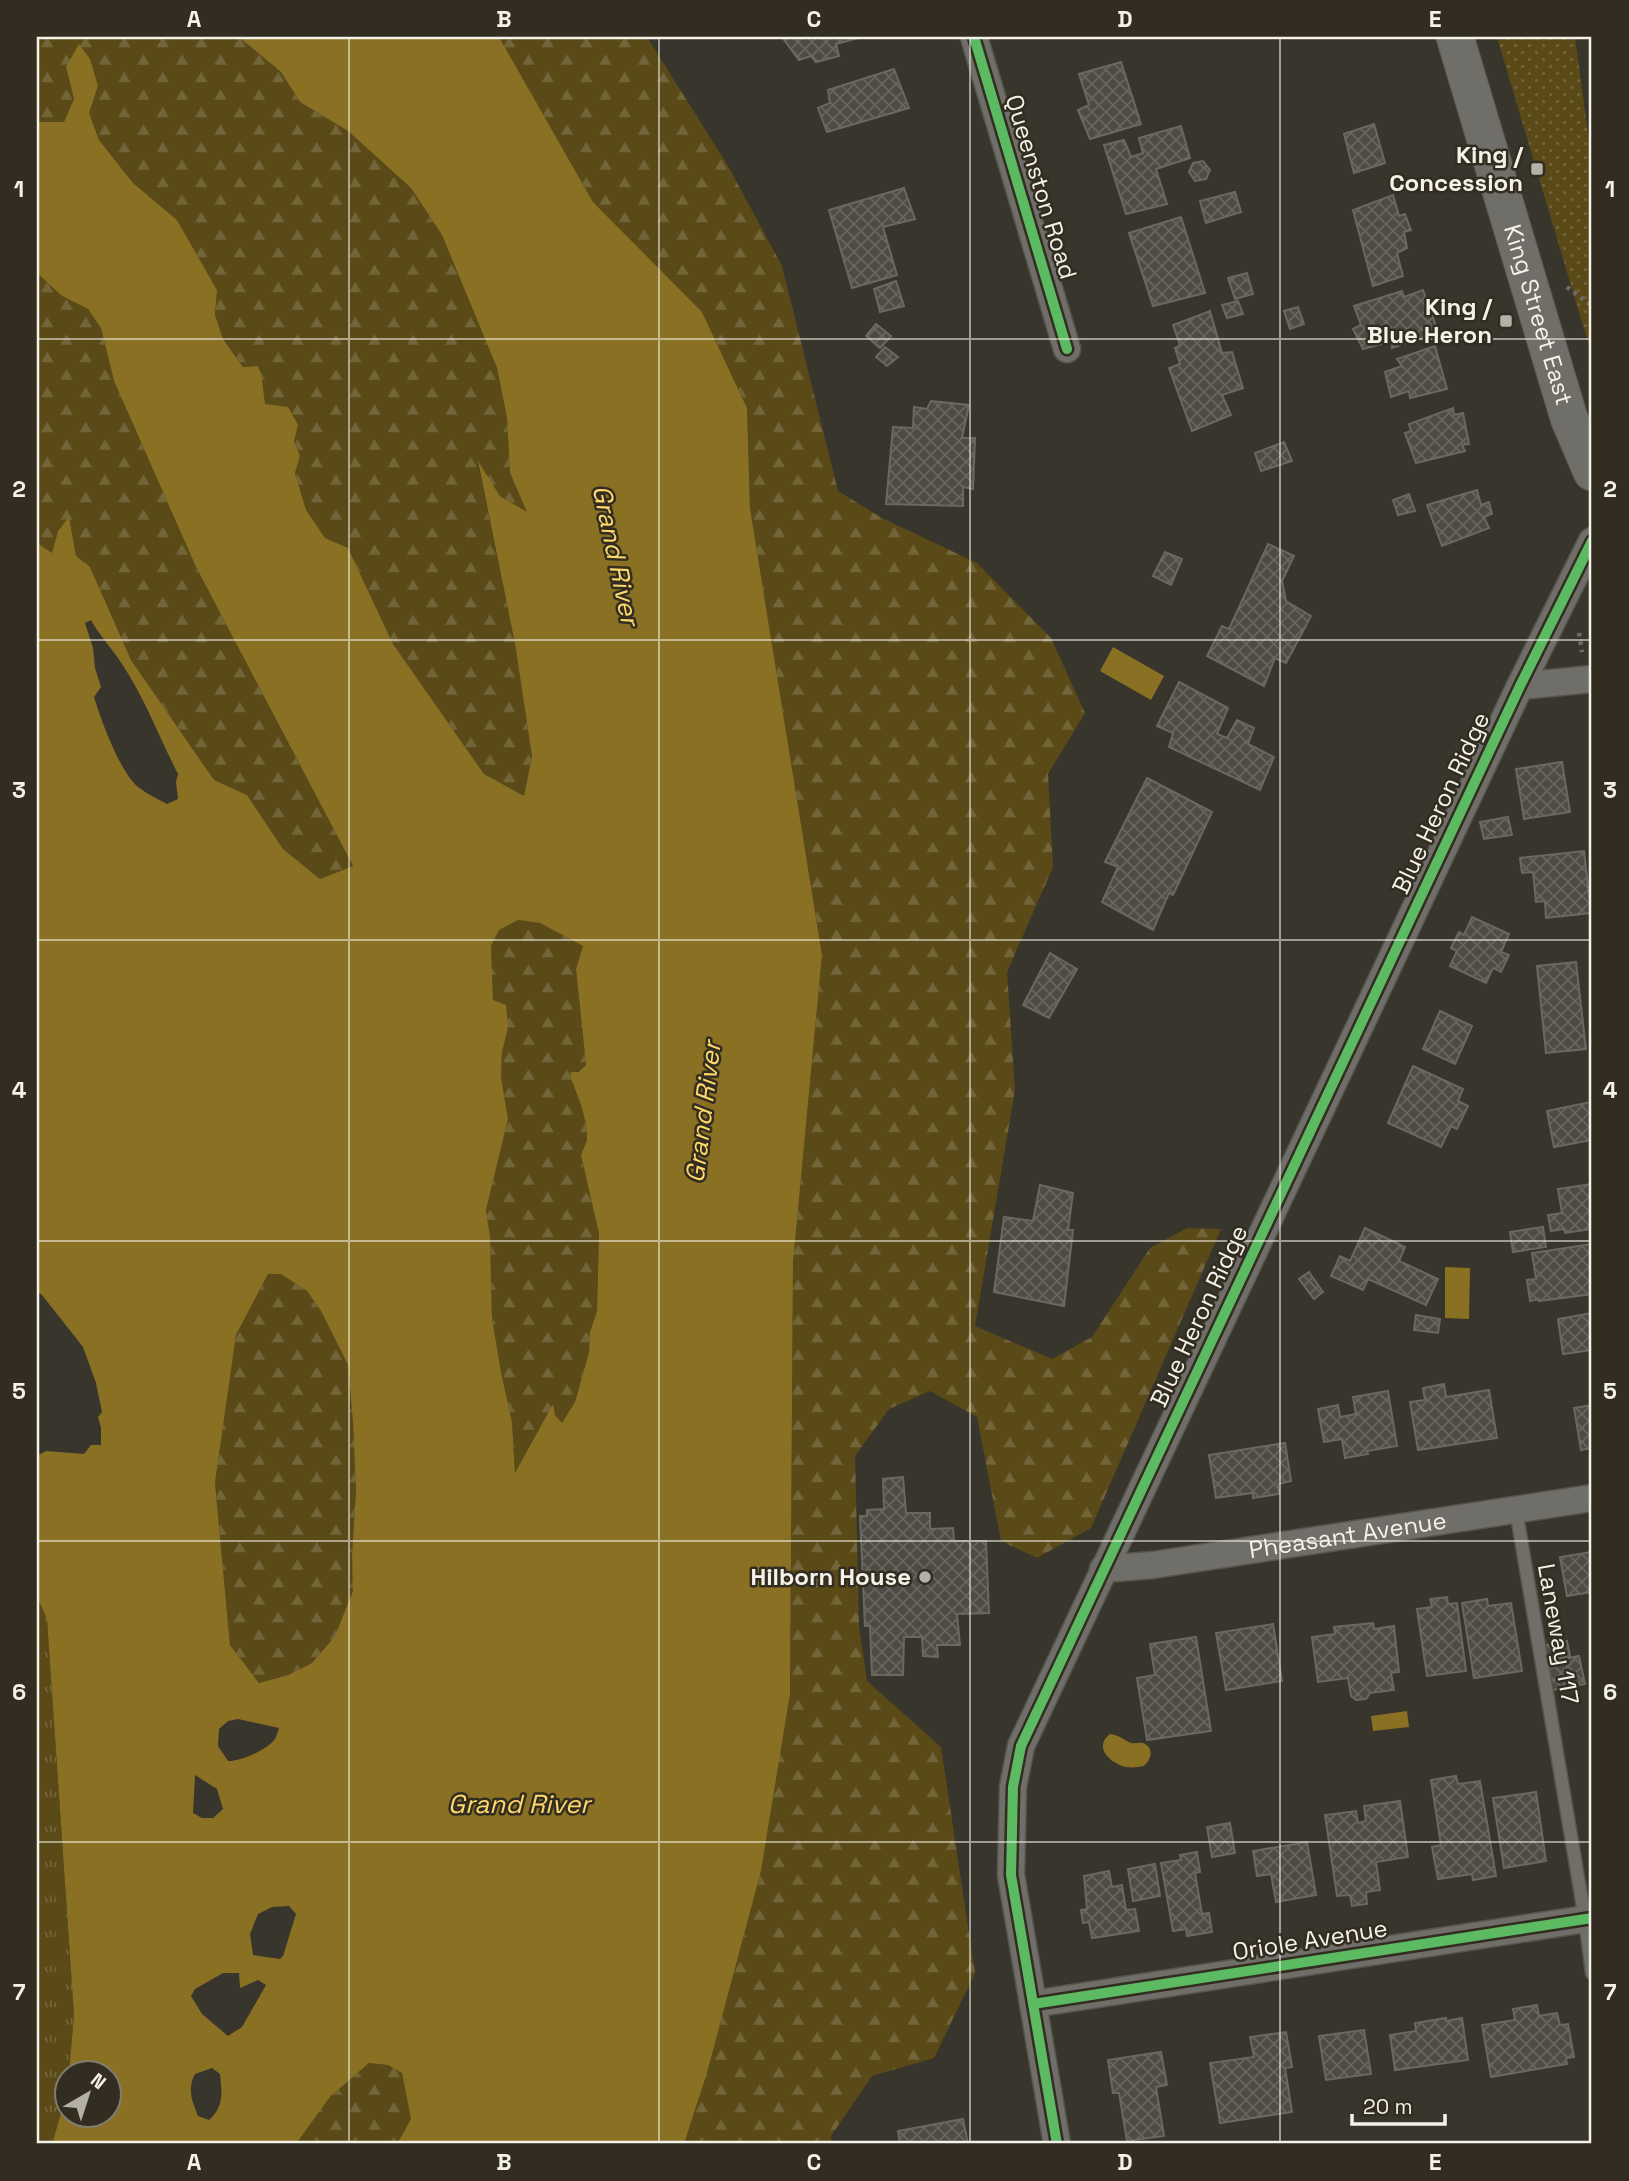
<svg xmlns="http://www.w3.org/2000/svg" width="1629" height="2181" viewBox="0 0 1629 2181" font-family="'Space Grotesk',sans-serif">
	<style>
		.grass { fill: url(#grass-tufts) }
		.forest { fill: url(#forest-firs) }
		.park { fill: url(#park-dots) }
		.water { fill: #897022; fill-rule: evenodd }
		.building { fill: url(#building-cross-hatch); stroke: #6b6861; stroke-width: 2 }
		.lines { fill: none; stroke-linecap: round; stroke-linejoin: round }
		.lane-casing { stroke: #56544d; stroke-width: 15 }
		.street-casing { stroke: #56544d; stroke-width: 29 }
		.secondary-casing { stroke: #56544d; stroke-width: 39 }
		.path { stroke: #6f6c68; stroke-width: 4.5; stroke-dasharray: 3.5 5; stroke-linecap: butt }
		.lane { stroke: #706e68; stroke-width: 12 }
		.street { stroke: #706e68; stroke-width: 26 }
		.secondary { stroke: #706e68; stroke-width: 37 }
		.cycleway-casing { stroke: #322d20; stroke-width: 15 }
		.cycleway { stroke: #5cba63; stroke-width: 10 }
		.grid { fill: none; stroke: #f5f2e9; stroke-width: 2; stroke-opacity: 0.55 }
		.poi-dot { fill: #b3b0a7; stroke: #322d20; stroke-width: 2.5 }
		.labels { text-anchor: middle; stroke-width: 5; stroke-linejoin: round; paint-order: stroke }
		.poi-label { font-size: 24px; font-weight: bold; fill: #f5f2e9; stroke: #322d20; text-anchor: end }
		.street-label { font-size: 24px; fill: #f5f2e9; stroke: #322d20 }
		.water-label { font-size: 26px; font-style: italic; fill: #fed86a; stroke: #322d20 }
		.neatline { fill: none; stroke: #f5f2e9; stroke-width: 2.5 }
		.grid-label { font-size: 23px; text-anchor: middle; font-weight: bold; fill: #f5f2e9 }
	</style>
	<defs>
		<pattern id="grass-tufts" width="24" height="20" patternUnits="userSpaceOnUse" patternTransform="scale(1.75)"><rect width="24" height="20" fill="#5a4a17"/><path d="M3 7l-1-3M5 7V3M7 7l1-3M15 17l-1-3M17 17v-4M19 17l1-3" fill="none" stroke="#726539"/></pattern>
		<pattern id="forest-firs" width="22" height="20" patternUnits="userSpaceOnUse" patternTransform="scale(1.75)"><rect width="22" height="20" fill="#5a4a17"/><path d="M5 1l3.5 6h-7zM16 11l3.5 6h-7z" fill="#726539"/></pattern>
		<pattern id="park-dots" width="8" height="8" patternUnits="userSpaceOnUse" patternTransform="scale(1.75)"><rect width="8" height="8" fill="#5a4a17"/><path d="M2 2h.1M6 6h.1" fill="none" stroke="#726539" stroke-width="1.8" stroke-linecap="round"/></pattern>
		<pattern id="building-cross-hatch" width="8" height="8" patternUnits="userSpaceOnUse" patternTransform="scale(1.75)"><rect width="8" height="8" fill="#4d4b44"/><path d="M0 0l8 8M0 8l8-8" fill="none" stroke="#67655f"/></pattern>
	</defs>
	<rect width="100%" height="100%" fill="#38352d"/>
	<path class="grass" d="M37,1597l10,22 27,396 -5,57h-3v29l-14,43h-15z"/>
	<path class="forest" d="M37,37h202l42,35 19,30 48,29 63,57 31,47 55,133 10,50 3,55 18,40 -28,-17 -22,-33 37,181 17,112 -8,40 -40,-22 -91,-130 -45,-96 -23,-10 -19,-28 -11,-37 5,-17 -6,-15 -29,-37 -3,-26 -19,-11 -20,-28 -8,-24 2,-25 -40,-70 -44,-37 -34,-43 -10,-27 9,-27 -32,-19 8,32 -10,24 -27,-1z
		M499,37h148l81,129 54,100 56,225 44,27 95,45 74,75 34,75 -37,61 5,93 -46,105 8,118 -40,236 77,33 40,-22 58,-89 37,-20 34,1 -130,299 -54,30 -36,-17 -24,-124 -47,-26 -41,18 -34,47 4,171 8,54 74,66 34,226 -41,85 -62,18 -41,60 1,8h-148l23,-71 54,-202 29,-177 3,-431 29,-308 -72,-447 -3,-100 -45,-96 -109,-110z
		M37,273l25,23 26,13 13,19 13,53 82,186 157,299 -33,13 -37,-30 -36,-54 -33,-15 -83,-120 -41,-93 -14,-11 -7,-38 -11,13 -6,23 -15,-11z
		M518,920l22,3 43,23 -7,23 10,96 -16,11 11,29 5,19 1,16 -6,15 18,79 -1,37 -1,40 -7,21 -1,20 -14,50 -13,22 -7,-9 -2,-10 -38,69 -3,-52 -11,-50 -9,-54 -2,-81 -4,-27 22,-91 -7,-42 1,-25 6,-24 -15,-28 -2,-54 8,-16z
		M268,1274h13l26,17 14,20 27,54 5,58 3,67 -4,66 2,35 -19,45 -23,27 -24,12 -29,8 -29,-38 -15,-162 21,-148z
		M369,2063l19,2 14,7 9,47 -14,25h-101l34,-47z"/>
	<path class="park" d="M1497,37h78l17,126v188l-3,-5z"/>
	<path class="water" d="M239,37h260l94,165 109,110 45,96 3,100 72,447 -29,308 -3,431 -29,177 -54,202 -23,71h-287l14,-25 -9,-46 -14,-8 -19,-2 -39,34 -34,47h-244l14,-47v17h42v-42h-39l5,-57 -27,-396 -10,-22v-141l9,-5 38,3 7,-9h10v-17l-3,-11 4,-5 -6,-29 -13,-36 -41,-52 -5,-3v-749l15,10 6,-22 11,-14 7,39 14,11 41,93 83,120 33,15 36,54 37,30 33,-13 -157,-299 -82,-186 -13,-53 -13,-19 -26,-13 -25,-23v-151h27l10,-23 -8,-32 13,-23 11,15 8,27 -9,27 10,27 34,43 44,37 40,70 -2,25 8,24 20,28 15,-1 4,12 3,26 23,3 10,18 -4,16 6,15 -5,17 11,37 19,28 23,10 45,96 91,130 40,22 8,-40 -17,-112 -37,-183 22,35 27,16 -17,-39 -3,-55 -10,-50 -55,-133 -31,-47 -63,-57 -48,-29 -19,-30zM91,620c8,15 19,26 29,41 24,35 39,76 58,113l-2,8 2,17 -11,5c-9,-5 -20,-10 -29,-17 -18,-15 -37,-67 -44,-90l7,-10 -6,-19 -2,-20 -8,-25zM518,920l22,3 43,23 -7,23 10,96 -8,7h-7l-1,4 11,29 5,19 1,16 -6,15 18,79 -1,37 -1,40 -7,21 -1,20 -14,50 -13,21 -7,-8 -2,-11 -38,69 -3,-51 -11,-50 -9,-54 -2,-81 -4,-27 22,-91 -7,-42 1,-25 6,-24 -2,-23 -13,-5 -2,-54 8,-16zM268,1274h13l26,17 14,20 27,54 5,58 3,67 -4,66 1,35 -18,45 -23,27 -24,12 -29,8 -29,-38 -15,-162 21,-148zM238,1719l41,9c-1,3 -2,7 -4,11 -8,11 -34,22 -47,22l-10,-15 1,-17 9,-8zM195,1775l22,14 6,20 -10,9h-11l-9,-5zM289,1906l7,8 -13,42 -3,3 -27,-4 -3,-21 8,-20 14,-7zM223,1973h16l1,15 18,-8 8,5 -24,42 -14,9 -26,-22 -11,-18 4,-7zM212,2068l8,6c2,20 4,32 -11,46l-11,-4c-6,-15 -11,-27 -3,-42z
		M1113,647l51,29 -13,24 -51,-29z
		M1445,1267l25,1 -1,51 -24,-1z
		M1407,1711l2,16 -36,4 -2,-15z
		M1110,1734c10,1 13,6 21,9 4,1 8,-1 12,0 12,5 8,17 1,23 -6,1 -12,2 -18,1 -16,-4 -33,-20 -16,-33z"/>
	<path class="building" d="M782,37h80l-26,7 3,12 -23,6 -5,-6 -12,4z
		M1121,62l20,62 -51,15 -12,-29 11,-5 -10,-31z
		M894,69l15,39 -82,24 -9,-24 12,-5 -2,-13z
		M1374,124l11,39 -31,10 -10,-39z
		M1181,126l9,32 -34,11 11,35 -41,10 -22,-69 20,-5 7,17 12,-4 -4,-15z
		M1203,161l7,9 -4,9 -11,2 -6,-9 4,-9z
		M904,188l11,31 -32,8 14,48 -45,13 -23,-78z
		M1235,192l6,20 -35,11 -6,-22z
		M1393,195l6,21 6,-2 6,16 -7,2 3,16 -10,5 6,23 -30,10 -20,-76z
		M1181,217l24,76 -52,13 -24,-73z
		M1247,273l6,21 -18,5 -7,-21z
		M896,281l8,25 -24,6 -6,-23z
		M1423,290l15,42 -46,16 1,-7 -30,8 -10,-20 8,-4 -7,-19 48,-15 2,6z
		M1238,301l5,13 -16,4 -5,-13z
		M1298,307l6,17 -14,5 -6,-18z
		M1210,311l12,42 10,-1 11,36 -21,7 9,20 -39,16 -23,-63 11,-4 -5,-16 5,-3 -7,-20z
		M876,324l15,12 -11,12 -14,-12z
		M1435,346l12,43 -37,9 -1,-7 -18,6 -6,-25 17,-6 -5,-7z
		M885,347l13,10 -11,9 -11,-9z
		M931,401l38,4 -7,33h13l-2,51 -10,-2v19l-77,-2 7,-77 20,1 1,-21 13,2z
		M1453,408l1,7 9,-2 6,31 -7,1 3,6 -49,12 -11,-30 6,-2 -2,-7z
		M1284,442l8,19 -31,10 -6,-18z
		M1477,490l4,15 8,-3 3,12 -8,3 5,11 -47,18 -15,-41z
		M1409,494l6,17 -17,4 -5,-15z
		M1268,544l26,12 -12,25 4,20 25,15 -25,47 -11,-5 -11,28 -57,-30 15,-30 7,3z
		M1165,552l17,7 -11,26 -18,-9z
		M1179,682l49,26 -11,26 10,4 10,-18 17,8 -6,16 26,13 -14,33 -91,-43 4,-14 -16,-7z
		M1562,762l8,50 -46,7 -8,-50z
		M1147,778l65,34 -39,83 -4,-2 -16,37 -51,-28 16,-35 -13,-5z
		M1508,817l4,18 -28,4 -4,-17z
		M1584,851l7,62 -45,5 -1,-17 -9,1 -3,-30 -11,1 -2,-15z
		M1472,917l37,17 -8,18 8,3 -8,17 -8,-4 -7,15 -36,-17 7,-15 -6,-3 8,-16 5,3z
		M1050,953l27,16 -28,49 -26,-13z
		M1576,962l10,87 -40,4 -9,-87z
		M1440,1011l32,15 -17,38 -32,-15z
		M1413,1066l50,23 -5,12 10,5 -11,23 -6,-3 -10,21 -53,-24z
		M1591,1102l1,38 -38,7 -7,-36z
		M1592,1184v45l-27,4 -1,-4 -13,2 -3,-16 14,-2 -4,-24z
		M1040,1185l33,8 -5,37h5l-9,76 -70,-14 10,-75 29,4z
		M1543,1227l3,20 -33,5 -3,-20z
		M1365,1228l40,19 -6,14 39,18 -12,26 -58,-26 -5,11 -32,-14 9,-20 10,5z
		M1592,1244v50l-53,7v-2l-9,2 -3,-21 9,-1 -4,-26z
		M1309,1272l14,20 -9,7 -15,-20z
		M1592,1313v37l-29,4 -5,-35z
		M1416,1315l24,4 -2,14 -24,-3z
		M1444,1384l2,13 43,-7 8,48 -79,12 -8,-48 15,-2 -2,-12z
		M1388,1391l9,55 -30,5 1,3 -23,4 -3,-19 -18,3 -6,-33 20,-4 2,12 16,-3 -3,-17z
		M1592,1405v43l-11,2 -7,-42z
		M1285,1443l6,38 -13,3 1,10 -26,4v-5l-37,5 -7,-43z
		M903,1477l3,36h24v16l23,-1 1,13h32l3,72 -32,1 3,31h-23l1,12 -15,-1 -1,-19h-18l-1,38h-31l-2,-49h-5l-5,-110h7v-6l17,-1 -1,-30z
		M1592,1552v40l-25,4 -7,-39z
		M1447,1597l1,7 9,-1 9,68 -39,5 -10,-67 15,-2 -2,-8z
		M1487,1599l1,7 23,-3 11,68 -48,7 -12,-75z
		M1373,1623l1,6 20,-3 5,46 -8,1 3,17 -24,3 -4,6 -10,1 -5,-4 -3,-18 -30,4 -6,-45 23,-3 -1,-7z
		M1273,1624l9,57 -56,9 -10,-57z
		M1196,1637l15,94 -64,9 -10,-62 18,-3 -5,-31z
		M1567,1641l3,15 -27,5 -3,-15z
		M1579,1656l6,28 -38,7 -5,-28z
		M1456,1776l2,8 22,-3 16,95 -23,4 -1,-6 -34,5 -6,-32 9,-2 -10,-65z
		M1536,1792l10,69 -42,7 -11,-70z
		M1400,1801l8,56 -32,5 4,28 -14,2 1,12 -15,2 -2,-11 -13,1 -12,-81 31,-4 2,12 8,-2 -2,-15z
		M1230,1823l5,30 -23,4 -5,-30z
		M1307,1842l9,53 -40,7 -5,-28 -14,2 -4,-25z
		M1197,1852l3,20 -5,1 7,41 7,-1 3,19 -25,4 -1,-7 -13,2 -12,-68 20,-3 -1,-5z
		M1155,1864l5,32 -27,5 -5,-32z
		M1109,1871l3,16 10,-2 4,25 9,-1 4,22 -47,7 -3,-16 -6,1 -2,-13 6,-1 -3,-33z
		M1537,2005l2,11 18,-3 3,12 8,-1 6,33 -8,1 1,6 -76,13 -9,-52 33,-5 -2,-11z
		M1446,2018v3l16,-3 6,42 -73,10 -5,-35 26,-4 -1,-8z
		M1364,2030l7,44 -45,6 -7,-44z
		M1286,2032l6,35 -7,1 7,44 -72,11 -10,-60 44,-6 -4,-20z
		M1161,2052l6,33 -11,2 8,49 -37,5 -8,-48h-6l-5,-33z
		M963,2119l5,25h-68l-2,-13z"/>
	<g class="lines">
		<g class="lane-casing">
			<path id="lane" d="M1516,1510l69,409 7,54"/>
		</g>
		<g class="street-casing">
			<g id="street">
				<path d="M974,37l93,312"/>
				<path d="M1520,686l72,-7"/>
				<path id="s1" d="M1103,1569l50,-4 439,-67"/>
				<path d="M1033,2004l559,-86"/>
				<path d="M1057,2144l-46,-269 2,-88 8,-41 499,-1060 72,-145"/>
			</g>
		</g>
		<g class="secondary-casing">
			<g id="secondary">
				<path id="s2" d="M1455,37l114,381 23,54"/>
			</g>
		</g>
		<path class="path" d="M1567,287l25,19
			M1579,633l3,19"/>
		<use href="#lane" class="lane"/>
		<use href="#street" class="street"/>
		<use href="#secondary" class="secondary"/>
		<g class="cycleway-casing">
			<path id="cycleway" d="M974,37l93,312
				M1033,2004l559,-86
				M1057,2144l-46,-269 2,-88 8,-41 499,-1060 72,-145"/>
		</g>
		<use href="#cycleway" class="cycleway"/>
	</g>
	<path class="grid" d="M349,37v2107M659,37v2107M970,37v2107M1280,37v2107M37,339h1555M37,640h1555M37,940h1555M37,1241h1555M37,1541h1555M37,1842h1555"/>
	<g class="poi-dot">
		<rect x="1530" y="162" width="14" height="14" rx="3.5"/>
		<rect x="1499" y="314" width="14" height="14" rx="3.5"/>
		<circle cx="925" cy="1577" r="7"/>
	</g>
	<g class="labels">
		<g class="poi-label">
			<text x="1523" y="163">King /<tspan x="1523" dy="28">Concession</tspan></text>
			<text x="1492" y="315">King /<tspan x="1492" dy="28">Blue Heron</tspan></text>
			<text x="911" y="1585">Hilborn House</text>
		</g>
		<g class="street-label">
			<text transform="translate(1041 187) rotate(73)" y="8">Queenston Road</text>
			<text dy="8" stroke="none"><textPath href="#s2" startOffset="290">King Street East</textPath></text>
			<text transform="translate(1441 803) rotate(-65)" y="8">Blue Heron Ridge</text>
			<text transform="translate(1199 1316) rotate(-65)" y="8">Blue Heron Ridge</text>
			<text dy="8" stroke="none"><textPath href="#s1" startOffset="247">Pheasant Avenue</textPath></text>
			<text transform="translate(1558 1634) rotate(80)" y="8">Laneway 117</text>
			<text transform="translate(1310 1940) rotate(-9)" y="8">Oriole Avenue</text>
		</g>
		<g class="water-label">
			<text transform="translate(616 555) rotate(78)" y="9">Grand River</text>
			<text transform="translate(703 1112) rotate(-83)" y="9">Grand River</text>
			<text x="519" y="1813">Grand River</text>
		</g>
	</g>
	<rect width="1629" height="2181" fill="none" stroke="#322d20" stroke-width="77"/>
	<g transform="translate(88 2094) rotate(39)"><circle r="33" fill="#322d20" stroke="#807c70" stroke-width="2"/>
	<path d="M0-5L12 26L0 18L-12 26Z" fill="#b3b0a7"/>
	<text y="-10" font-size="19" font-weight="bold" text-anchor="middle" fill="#f5f2e9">N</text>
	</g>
	<path d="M1352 2114v10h93v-10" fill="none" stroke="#f5f2e9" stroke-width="3.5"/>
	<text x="1363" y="2114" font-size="21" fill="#f5f2e9" stroke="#322d20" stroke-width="5" paint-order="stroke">20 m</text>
	<rect x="38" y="38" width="1552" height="2104" class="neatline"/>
	<g class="grid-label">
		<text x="194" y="27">A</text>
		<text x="504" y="27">B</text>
		<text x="814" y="27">C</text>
		<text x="1125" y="27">D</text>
		<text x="1435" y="27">E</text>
		<text x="19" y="197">1</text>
		<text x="1610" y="197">1</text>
		<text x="19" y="497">2</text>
		<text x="1610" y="497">2</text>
		<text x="19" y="798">3</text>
		<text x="1610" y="798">3</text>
		<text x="19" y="1098">4</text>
		<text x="1610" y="1098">4</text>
		<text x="19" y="1399">5</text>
		<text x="1610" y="1399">5</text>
		<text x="19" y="1700">6</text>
		<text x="1610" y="1700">6</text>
		<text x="19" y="2000">7</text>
		<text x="1610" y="2000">7</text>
		<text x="194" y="2170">A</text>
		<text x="504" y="2170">B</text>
		<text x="814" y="2170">C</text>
		<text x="1125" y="2170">D</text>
		<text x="1435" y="2170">E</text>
	</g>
</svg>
